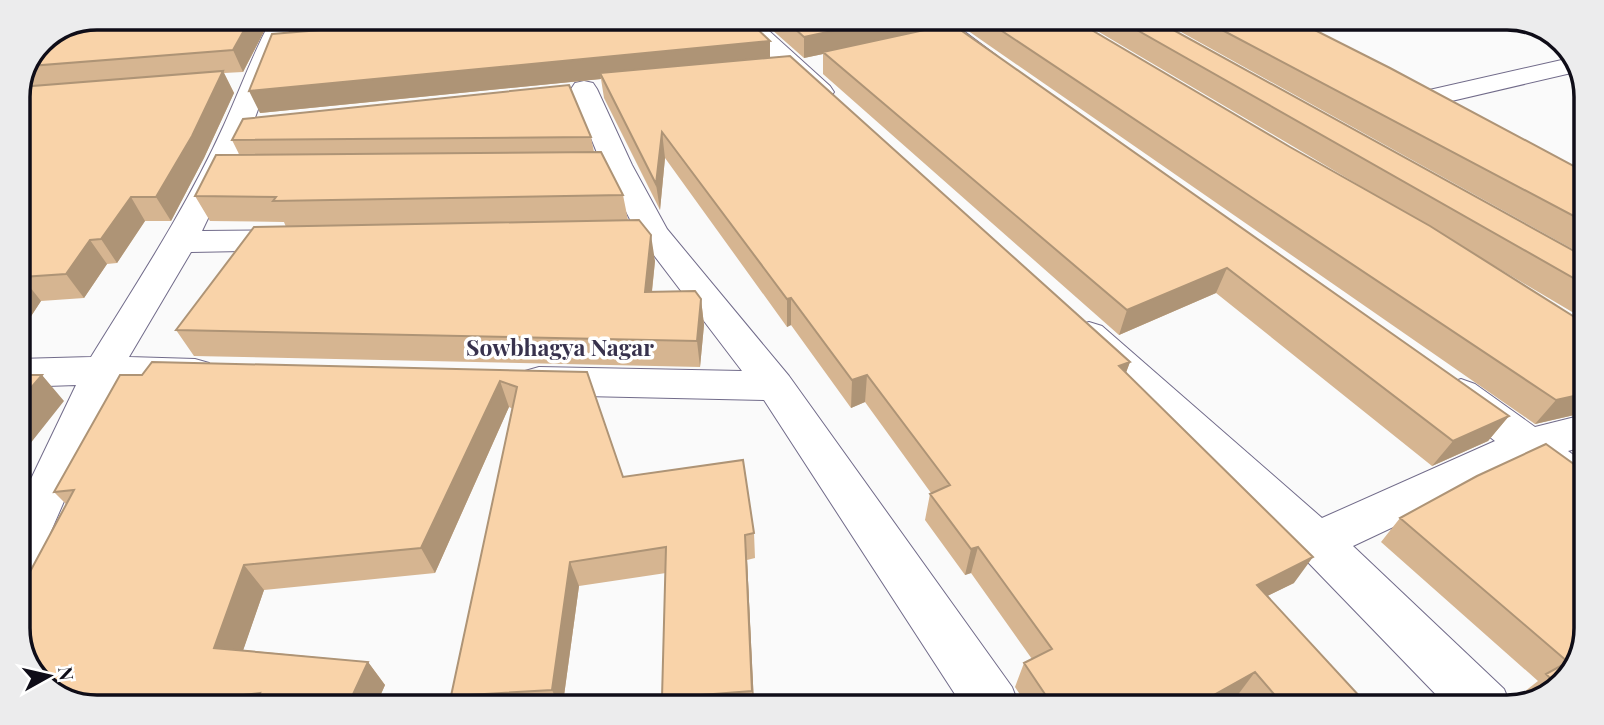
<svg xmlns="http://www.w3.org/2000/svg" width="1604" height="725" viewBox="0 0 1604 725" font-family="'Playfair Display',serif">
	<style>
		.lines { fill: none; stroke-linecap: round; stroke-linejoin: round }
		.street-casing { stroke: #716b8a; stroke-width: 2 }
		.street { fill: #fff; fill-rule: evenodd }
		.wall { fill: #d6b591 }
		.shaded-wall { fill: #ae9476 }
		.building { fill: #f9d3a9; stroke: #ae9476; stroke-width: 2 }
		.labels { text-anchor: middle; stroke-width: 7; stroke-linejoin: round; paint-order: stroke }
		.neighbourhood-label { font-size: 23px; font-weight: bold; fill: #38324d; stroke: #fff }
		.rim { fill: none; stroke: #0f0d18; stroke-width: 3.5 }
	</style>
	<rect width="100%" height="100%" fill="#fafafa"/>
	<g class="lines">
		<g class="street-casing">
			<path id="street" d="M272,18h24l-15,28 -29,80 -50,105 92,-1 12,3 5,7 -5,7 -12,3 -103,2 -62,105 66,2 14,4 5,10 -5,10 -14,4 -80,-3 -80,184 -17,6v-68l58,-121 -58,2v-28l73,-2c47,-76 96,-150 133,-232 16,-35 29,-72 48,-107z
				M731,20h26l73,66 4,6 -4,6 -9,2 -9,-2z
				M922,21h28l47,35 -4,5 -9,3 -9,-3z
				M1575,57l5,14 -154,36 -10,-2 -4,-6 4,-6z
				M584,81l9,2 4,6 35,76 35,64 122,147 223,311 7,18h-57l-198,-305 -225,-5 -14,-4 -6,-10 6,-10 14,-4 203,4 -105,-138 -35,-68 -31,-76 4,-6z
				M1089,322l13,4 220,192 173,-77 -48,-37 -6,-10 6,-10 14,-5 14,5 60,43 48,-12v32l-15,4 14,10v41l-15,-6 -42,-31 -172,81 151,143 7,17 -63,1 -147,-152 -225,-211 -6,-9 6,-9z"/>
		</g>
		<use href="#street" class="street"/>
	</g>
	<path class="wall" d="M271,18l-28,54 -19,1 10,20 -30,65 -33,63h-26l-28,42 -10,1 -23,34 -43,3 -23,35v-244l23,-52z
		M284,18l464,2 22,38 360,304 -4,10 168,211 -27,13 89,111 -110,-1 -9,-10 -19,10 -191,-1 -12,-18 9,-24 8,-4 -61,-86 -6,2 -40,-55 5,-26 1,-1 -66,-91 -14,6 -60,-83 -4,2 -122,-169 -5,52 -56,-112 -3,-19 -341,34 30,-80z
		M761,20l168,1v8l580,387 -21,25 -56,25 -216,-173 -97,42 -296,-261v-20l-19,4z
		M954,21l124,1 212,125 72,40 -280,-165h77l426,235 -1,62 -98,-58 98,62 -1,90 -48,11z
		M1163,22l138,1 284,149v84z
		M591,137l3,15 29,43 5,25 27,41 -3,31 49,7 3,26 -4,42 -506,-11 -18,-26 110,-103 -2,-5 -74,-1 -15,-25 44,-42 -7,-14z
		M587,372l36,105 131,56 1,25 -8,2 7,144h-90l-2,-6 4,-125 -87,13 -16,117h-107l-5,-7 62,-287 -4,-2 -74,166 -171,17 -21,60 125,12 17,23 -8,18 -311,-2 -48,-67v-40l48,-90 -12,-12 66,-117z
		M1583,443l-1,16 -8,-7z
		M1400,518l180,141 -28,35 -26,8 -7,-6 19,-15 -157,-139z"/>
	<path class="shaded-wall" d="M251,18h20l-28,54 -10,-22z
		M879,21h50v10l-106,21v2l-19,4v-21z
		M770,41v21l-170,11 1,6 -341,34 -11,-22z
		M223,71l11,22 -30,65 -33,63 -15,-24z
		M662,132l3,26 -5,52 -4,-26z
		M131,197l14,24 -28,42 -16,-24z
		M651,235l4,26 -6,57 -4,-26z
		M90,240l17,24 -23,34 -18,-24z
		M1227,268l-11,25 -97,42 8,-25z
		M22,277l19,24 -23,35v-53z
		M791,298v27l-4,2v-28z
		M701,299l3,26 -4,42 -3,-26z
		M1130,362l-10,27 -1,-23z
		M42,375l22,26 -46,58v-56z
		M867,375l-2,27 -14,6 1,-28z
		M500,381l9,26 -74,166 -14,-25z
		M1583,394v19l-48,11 21,-24z
		M1509,416l-21,25 -56,25 21,-25z
		M745,535l2,25 7,144 -2,-13z
		M978,547l-7,26 -6,2 6,-26z
		M1313,557l-19,26 -55,27 18,-25z
		M570,562l9,24 -16,117h-5l-6,-13z
		M244,565l20,25 -28,81 -22,-23z
		M368,662l17,23 -8,18h-28z
		M1255,672l-18,24 -19,10h-24z"/>
	<path class="building" d="M96,18h155l-18,32 -204,16 12,-26z
		M456,19l292,1 22,21 -521,50 23,-57z
		M785,20l94,1 -75,16z
		M987,21l91,1 212,125 140,79 154,97 -1,71 -27,6z
		M1123,22h36l426,235 -1,27z
		M1207,22l94,1 89,45 195,104v50z
		M952,24l557,392 -56,25 -226,-173 -100,42 -304,-258z
		M790,56l340,306 -11,4 194,191 -56,28 106,115 -12,7h-66l-30,-35 -61,34h-141l-29,-43 28,-14 -74,-102 -7,2 -41,-55 20,-9 -83,-110 -15,5 -61,-82 -4,1 -125,-167 -6,52 -56,-111z
		M223,71l-31,65 -36,61h-25l-30,42 -11,1 -24,34 -44,3 -4,6v-191l2,-5z
		M569,85l22,52 -359,3 11,-21z
		M601,152l22,43 -350,6 3,-4 -81,-1 21,-41z
		M639,220l12,15 -6,57 50,-1 6,8 -4,42 -521,-11 78,-103z
		M152,362l435,10 36,105 120,-17 11,73 -9,2 7,156 -90,7 4,-151 -96,15 -18,128 -101,6 66,-309 -17,-6 -79,167 -177,17 -30,83 154,14 -19,41 -94,-1 5,-9 -77,9 -117,-1 -35,-28 -13,-39 5,-10 -5,1v-31l56,-104 -20,2 66,-117h22z
		M18,375h24l-24,28z
		M1546,444l36,26 -2,189 -22,27 -12,-12 22,-12 -168,-144 77,-42z"/>
	<g class="labels">
		<g class="neighbourhood-label">
			<text x="560" y="356">Sowbhagya Nagar</text>
		</g>
	</g>
	<path d="M0 0H1604V725H0ZM97 30H1507A67 67 0 0 1 1574 97V628A67 67 0 0 1 1507 695H97A67 67 0 0 1 30 628V97A67 67 0 0 1 97 30Z" fill="#ececed" fill-rule="evenodd"/>
	<path class="rim" d="M97 30H1507A67 67 0 0 1 1574 97V628A67 67 0 0 1 1507 695H97A67 67 0 0 1 30 628V97A67 67 0 0 1 97 30Z"/>
	<g transform="translate(49 676) rotate(82)" stroke="#ffffff" stroke-width="5" paint-order="stroke">
	<path d="M0-5L12 26L0 18L-12 26Z" fill="#0f0d18"/>
	<text y="-10" font-size="19" font-weight="bold" text-anchor="middle" fill="#0f0d18">N</text>
	</g>
</svg>
